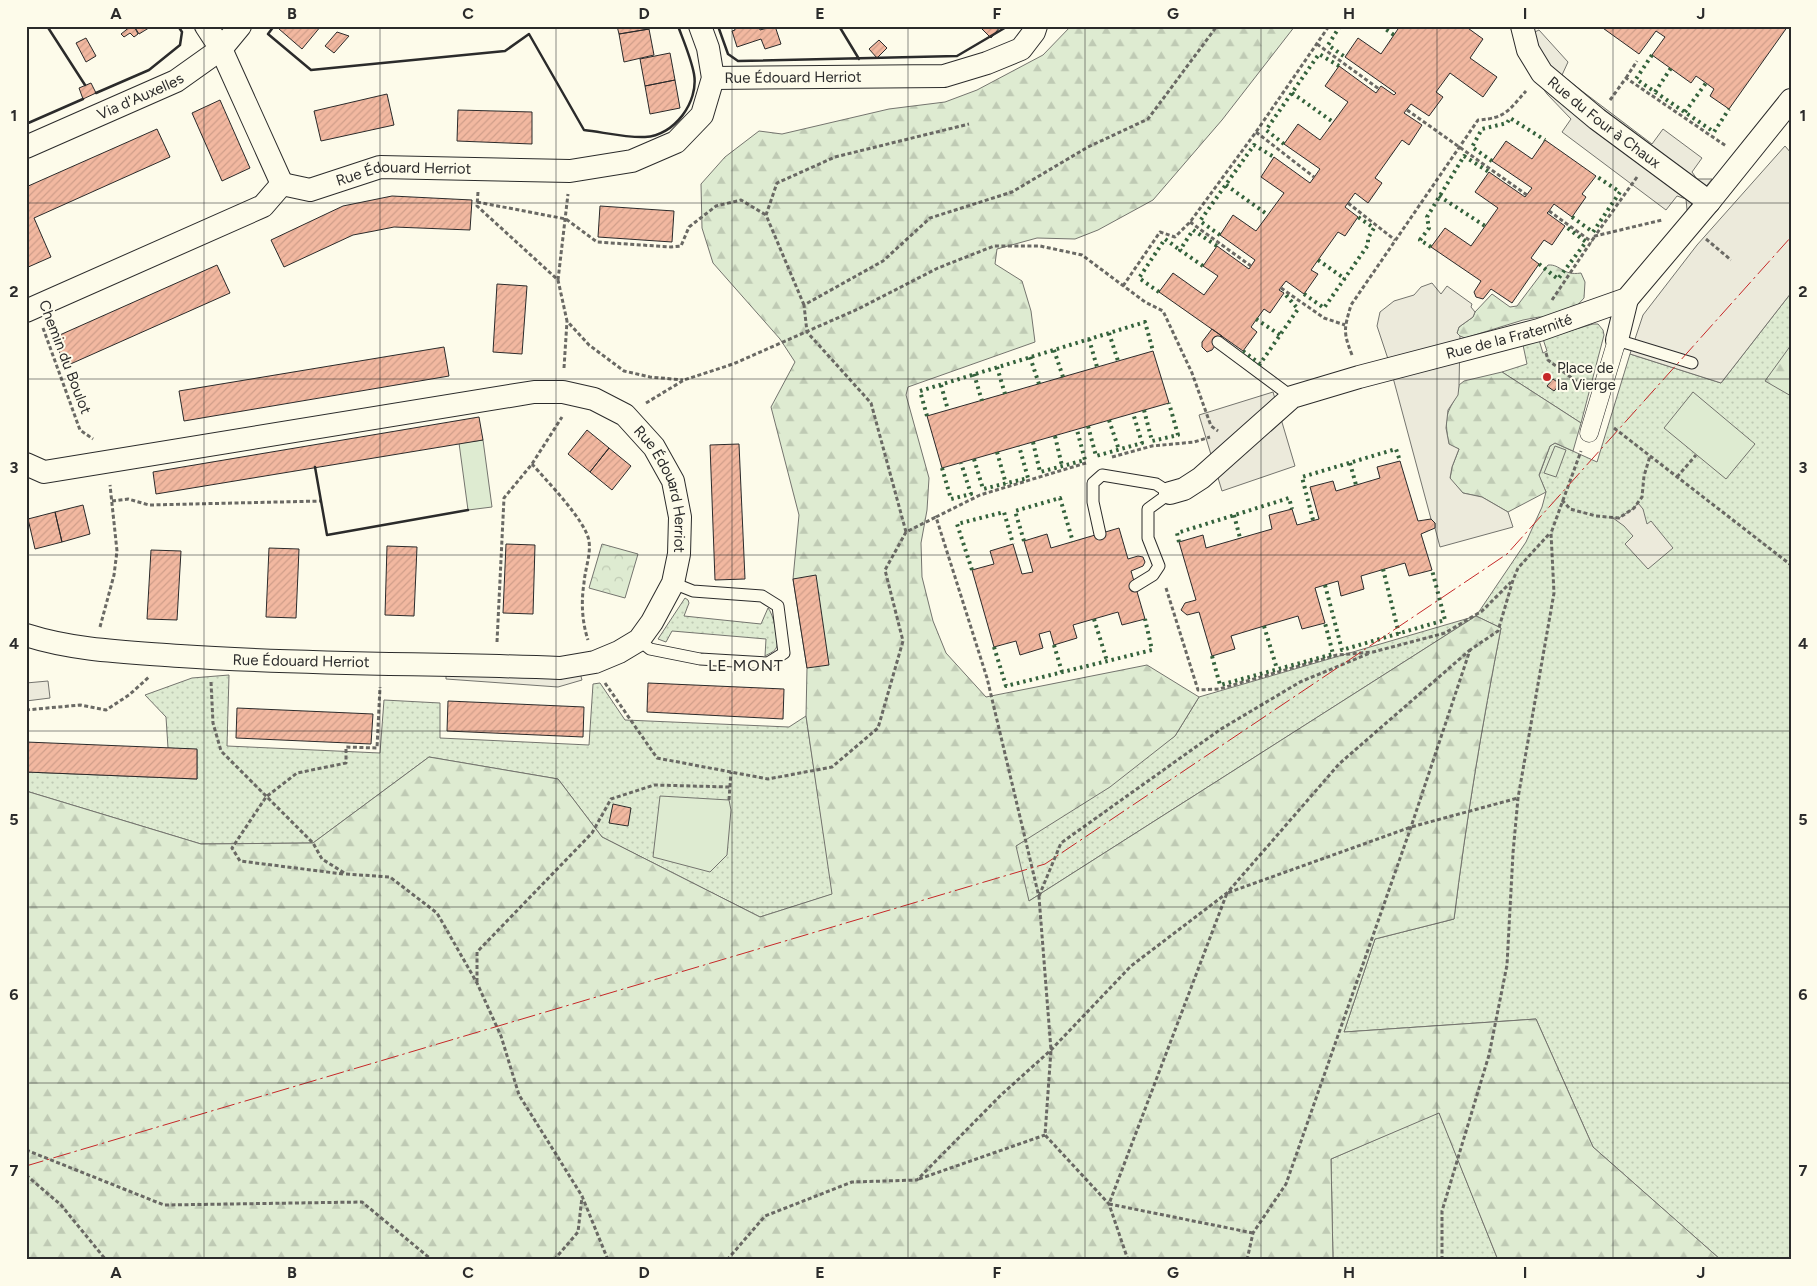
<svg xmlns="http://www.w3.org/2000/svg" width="1817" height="1286" viewBox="0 0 1817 1286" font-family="Figtree,sans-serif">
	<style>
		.grass { fill: url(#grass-dots); stroke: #74746e }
		.forest { fill: url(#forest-firs); stroke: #74746e }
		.park { fill: url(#park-crowns); stroke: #74746e }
		.garden { fill: #deebd1; stroke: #74746e }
		.parking { fill: #eceadb; stroke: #74746e }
		.building { fill: url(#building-hatch); stroke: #2b2b2b }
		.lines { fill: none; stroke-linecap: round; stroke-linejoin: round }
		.service-casing { stroke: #2b2b2b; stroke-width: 13 }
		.pedestrian-casing { stroke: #2b2b2b; stroke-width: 19 }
		.minor-casing { stroke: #2b2b2b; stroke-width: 24 }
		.path { stroke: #6a6964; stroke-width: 3; stroke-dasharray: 4 2.5; stroke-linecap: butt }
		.service { stroke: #fdfbea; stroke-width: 11 }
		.pedestrian { stroke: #fdfbea; stroke-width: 18 }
		.minor { stroke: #fdfbea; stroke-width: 22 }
		.hedge { stroke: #34623c; stroke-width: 4; stroke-dasharray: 2.5 4; stroke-linecap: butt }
		.wall { stroke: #2b2b2b; stroke-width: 2.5 }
		.power { stroke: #c62828; stroke-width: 1; stroke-dasharray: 18 4 2.5 4; stroke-linecap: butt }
		.grid { fill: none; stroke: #2b2b2b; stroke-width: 1; stroke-opacity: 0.55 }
		.poi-dot { fill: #c62828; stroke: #fdfbea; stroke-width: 2 }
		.labels { text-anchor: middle; stroke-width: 4; stroke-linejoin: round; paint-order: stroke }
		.street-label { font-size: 15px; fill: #2b2b2b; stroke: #fdfbea }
		.poi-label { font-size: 15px; fill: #2b2b2b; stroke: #fdfbea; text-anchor: start }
		.neighbourhood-label { font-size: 16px; letter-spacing: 1px; fill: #2b2b2b; stroke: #fdfbea }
		.neatline { fill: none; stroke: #2b2b2b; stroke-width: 2 }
		.grid-label { font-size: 16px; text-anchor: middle; font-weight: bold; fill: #2b2b2b }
	</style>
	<defs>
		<pattern id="grass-dots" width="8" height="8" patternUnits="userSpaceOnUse" patternTransform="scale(1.25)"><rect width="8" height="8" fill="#deebd1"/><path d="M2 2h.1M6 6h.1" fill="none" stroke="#bfcab4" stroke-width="1.8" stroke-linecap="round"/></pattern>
		<pattern id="forest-firs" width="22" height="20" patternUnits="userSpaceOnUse" patternTransform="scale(1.25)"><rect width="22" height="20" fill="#deebd1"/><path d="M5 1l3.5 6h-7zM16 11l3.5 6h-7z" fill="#bfcab4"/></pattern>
		<pattern id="park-crowns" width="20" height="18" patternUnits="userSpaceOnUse" patternTransform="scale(1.25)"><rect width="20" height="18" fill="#deebd1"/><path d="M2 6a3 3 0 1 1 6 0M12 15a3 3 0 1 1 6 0" fill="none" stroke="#bfcab4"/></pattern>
		<pattern id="building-hatch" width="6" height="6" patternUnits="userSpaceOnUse" patternTransform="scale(1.25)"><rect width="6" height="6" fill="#f2b8a0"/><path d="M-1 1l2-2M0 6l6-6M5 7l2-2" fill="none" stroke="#d09e8a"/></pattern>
	</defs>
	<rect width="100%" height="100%" fill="#fdfbea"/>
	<path class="grass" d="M1791,293v967h-70l-128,-113 -57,-128 -192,13 31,-93 79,-20c12,-98 28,-194 47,-291l-25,-12 -447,285 -1003,223 990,-278 159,-110 24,-39 277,-81 50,-74 16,-35 4,-15 -7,-16 11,-30 5,-3 42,19 33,-108 91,29z
		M1593,324h5l5,6 1,5 -23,88 -79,-51 25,-8 -4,-19 16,-5 4,13 4,-2 -4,-12z
		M685,598l3,2 1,3 -5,13 77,8 7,-16c5,5 11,31 9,38 -2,6 -7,7 -12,10l1,-17 -94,-8 -6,11 -8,-3z
		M229,675l-2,71 153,7 4,-53 56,3v35l149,7 4,-61 7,-1 25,37 164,7 17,-11 27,178 -73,23 -158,-80 -44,-58 -129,-22 -116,86 -112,1 -175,-53v-19l171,7v-29l-29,-2 -2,-31 -21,-22 47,-17z
		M1439,1112l59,148h-165l-2,-101z"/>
	<path class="forest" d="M1071,26h224l-73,94 -69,80 -55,30 -23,9 -38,-1 -40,11 -2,15 27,17 9,30 4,31 -127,45 -2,8 23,83 -2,32 -6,33 1,34 11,44 13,32 40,44 161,-32 52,32 -24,39 -65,51 -94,59 13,55 447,-285 25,12c-19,97 -35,193 -47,291l-79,20 -31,93 192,-13 57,128 128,113h-223l-59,-147 -108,46 2,101h-1307v-469l175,53 112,-1 116,-86 129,22 44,58 158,80 72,-23 -26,-178 1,-48 -14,-89 6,-64 -28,-108 24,-45 -15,-23 -67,-76 -11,-35 -1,-44 24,-27 34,-26 23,3 107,-25 56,-7 32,-12 66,-35z
		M1548,265c13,-1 14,11 33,8l4,9 -1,16 -12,13 -19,7 -14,-1 -16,3 -58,18 -5,-2 -3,-3 2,-6 14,-10 2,-5 17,-18 18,13 7,-1z
		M1791,345v51l-26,-15z
		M1502,372l79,51 -8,28 -18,-8 -5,3 -11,29 7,17 -38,20 -26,-15 -19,-4 -13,-14 2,-12 7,-18 -10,-4c-2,-12 -5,-26 1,-37 4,-8 8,-13 9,-23l5,-4z"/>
	<path class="park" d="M602,544l36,10 -13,44 -36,-10z"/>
	<path class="garden" d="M1693,392l62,52 -29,35 -62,-51z
		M483,440l9,67 -24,3 -9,-67z
		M1555,446l11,4 -10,27 -12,-4z
		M660,796l69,4 2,10 -4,45 -17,17 -57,-15z"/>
	<path class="parking" d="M1539,30l29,32 -6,13 20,16 70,53 11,-15 39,29 -10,14 5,7h15l-25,31 -1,-11 -9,-3 -11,14 -104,-78 9,-13 -24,-25 -23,-32 -8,-21z
		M1785,146l6,7v140l-70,90 -91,-29 13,-39 54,-70z
		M1432,283l9,11 6,-8 25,18 -1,3 4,5 -2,5 -14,10 -2,6 3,3 -1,50 -1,9 -10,15 -2,18 3,16 10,5 -7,18 -2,11 13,15 19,4 26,15 5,15 -73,20 -5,-19v-5l-4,-4 -43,-160 -11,-33 3,-14 14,-11 20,-6 7,-8z
		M1273,392l22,74 -73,25 -23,-76z
		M1638,503l5,6 4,15 4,-3 22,27 -25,21 -23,-25 8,-8 -9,-10 -11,-8h6l15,-10z
		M446,673h134l2,7 -24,7 -112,-8z
		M48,681l2,17 -24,3v-18z"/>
	<path class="building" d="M134,26h18l-13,8z
		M134,26l4,8 -4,3 -4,-4 -6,4 -3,-3 10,-8z
		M282,26h39l-19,23 -23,-20z
		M617,26h31l1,3 -30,5z
		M734,26h25l1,4 15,-4 6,18 -16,5 -4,-10 -24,8 -5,-16 3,-1z
		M979,26h22l-10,12z
		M1400,26h65l18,13 -13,19 27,19 -14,20 -33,-24 -14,19 7,5 -14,19 -18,-12 -7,9 18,12 -13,20 -7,-5 -27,38 7,5 -14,20 -13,-10 -10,14 13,10 -13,19 -7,-4 -27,38 7,4 -14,20 -18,-13 -7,9 5,3 -14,20 -6,-4 -13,18 6,5 -14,19 -84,-59 14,-19 31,22 14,-19 -15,-10 14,-20 32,23 6,-9 -35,-25 13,-20 23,16 28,-38 -23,-16 13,-20 36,26 10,-14 -36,-25 14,-20 22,16 28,-38 -23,-16 14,-20 37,27 5,-7 13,9 2,-2 -51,-36 13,-19 23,16z
		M1600,26l158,1 30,-1 -59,83 -19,-13 4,-7 -8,-6 -10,-7 -5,7 -39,-28 13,-18 -9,-6 -17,23z
		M649,29l5,26 -30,7 -5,-28z
		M337,32l12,4 -15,17 -9,-7z
		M86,38l10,18 -10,6 -10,-19z
		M879,40l8,8 -10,10 -8,-9z
		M670,53l5,27 -30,6 -5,-27z
		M675,80l5,28 -30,6 -5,-28z
		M91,83l5,10 -13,6 -4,-11z
		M387,94l7,31 -73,16 -7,-30z
		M220,100l30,68 -28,13 -30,-68z
		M458,110l74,2v32l-75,-3z
		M157,129l13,28 -136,61 17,39 -25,11v-81z
		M1545,140l51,36 -14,18 4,3 -14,20 -18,-13 -5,7 -2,2 18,13 -13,19 -8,-5 -13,18 8,6 -27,39 -21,-14 -8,10 -7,-2 -2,-5 7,-11 -50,-34 14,-19 26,18 27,-38 -23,-16 14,-20 36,25 7,-9 -40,-27 14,-20 26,18z
		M392,196l80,4 -2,30 -76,-3 -20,4 -21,4 -69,32 -13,-27 72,-34z
		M600,206l74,5 -2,31 -74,-5z
		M217,265l13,28 -164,73 -13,-28z
		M497,284l30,2 -5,68 -29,-2z
		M1212,329l10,7 -10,14 -5,2 -5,-5v-5z
		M444,347l5,29 -265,45 -5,-30z
		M1153,351l16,52 -227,65 -15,-52z
		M1553,379l7,5 -6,7 -7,-5z
		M479,417l4,23 -327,54 -3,-22z
		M587,430l22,18 -19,24 -22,-18z
		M739,444l6,135 -30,1 -5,-135z
		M609,448l22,18 -19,24 -22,-18z
		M1400,461l18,60 13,-2 4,4v5l-14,6 11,36 -23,6 -4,-13 -44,13 3,13 -23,7 -3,-15 -23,7 10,35 -23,6 -4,-13 -34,10 -33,10 4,13 -23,7 -13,-44 -12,3 -6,-5 4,-7 11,-3 -17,-58 24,-7 3,13 66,-19 -3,-14 23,-6 5,16 22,-6 -9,-32 23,-6 3,10 44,-13 -3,-11z
		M83,505l7,29 -28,8 -7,-30z
		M55,512l7,30 -27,7 -7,-30z
		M1119,528l9,31 10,-3 5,1 2,5 -2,4 -12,5 14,48 -23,6 -4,-13 -45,13 4,13 -23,7 -4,-14 -11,3 4,14 -23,7 -4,-14 -22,6 -22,-77 22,-6 -4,-13 23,-7 9,30 11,-2 -9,-31 23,-7 4,14z
		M506,544l29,1 -2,69 -30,-1z
		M387,546l30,1 -3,69 -29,-1z
		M269,548l30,1 -3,69 -30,-1z
		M151,550l30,1 -4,69 -30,-1z
		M816,575l13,90 -22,3 -14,-89z
		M648,683l136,6 -1,30 -136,-7z
		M448,701l136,6 -1,30 -136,-6z
		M237,708l136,6 -2,30 -135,-6z
		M26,742l171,7v30l-171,-7z
		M613,804l18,4 -3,18 -19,-3z"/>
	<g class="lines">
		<g class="service-casing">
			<path id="service" d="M1617,340l75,23
				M1218,342l74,55
				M1100,534l-7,-32v-19l9,-8 54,9 14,9 -22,16v29l11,28 -6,9 -18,11
				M639,640l11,9 50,10 68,4 16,-10 -6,-47 -16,-10 -69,-5 -20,-8"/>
		</g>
		<g class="pedestrian-casing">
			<path id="pedestrian" d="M1589,433l28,-93"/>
		</g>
		<g class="minor-casing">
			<g id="minor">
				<path d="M206,26l15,23 61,135"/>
				<path id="s1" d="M1522,26l6,24 14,23 55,46 112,83"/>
				<path id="s2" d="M713,78l231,-2 43,-13 34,-14 13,-17 2,-6"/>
				<path id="s3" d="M26,147l150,-66 45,-32 19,-23"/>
				<path id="s4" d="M282,184l28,6 70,-23 190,4 62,-10 44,-19 26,-27 11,-37 -5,-30 -8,-22"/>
				<path d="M26,311l237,-105 19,-22"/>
				<path d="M1617,340l10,-41"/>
				<path id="s5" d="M26,464l18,8 490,-80h29l31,7 31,16 29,32 19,34 7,36 -1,37 -6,29 -21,39 -13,18 -20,12 -24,10 -35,6c-127,-5 -254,-3 -380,-12 -52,-4 -104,-5 -154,-21"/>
				<path id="s6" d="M1170,493l14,-4 17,-11 91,-81 67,-20 180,-47 88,-31 82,-97 82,-102"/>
			</g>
		</g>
		<path class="path" d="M1317,44l62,45
			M1626,78l11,-17
			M1610,100l16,-22 100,68
			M1407,110l120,85
			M1256,132l58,45
			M1637,177l-42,59 67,-16
			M478,192l-1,14 81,74 9,41 22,24 35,26 26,6 33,3
			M477,202l89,17 31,23 74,5 10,-1 8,-19 27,-21 25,-6 25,15
			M1348,203l47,37
			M1549,211l43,31
			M1190,222l61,44
			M1706,239l25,21
			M558,280l10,-86
			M1123,286l37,-54 15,5 15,-15 66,-90 73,-106
			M1281,288l43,30 21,7
			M1552,300l43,-64
			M804,305l-38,-90 11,-32 58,-26 134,-33
			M43,328l37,102 13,9
			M1546,353l2,7 33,25
			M1352,355c-9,-23 -8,-26 -1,-50l127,-185c28,-2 30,-9 48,-29
			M564,368l3,-47
			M646,403l38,-23 49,-16 125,-55 80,-41 56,-22h46l42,9 63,47 18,9 29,62 19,53 7,5
			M1614,428l177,137
			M1112,457l40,-11 42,-4 16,-5
			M1086,463l-106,32 -44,22 51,161 52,219 12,153 -6,85 64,69 19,56
			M532,464c14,16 54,57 57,77 2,14 -4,28 -5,42 -3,19 -2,39 4,57
			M1677,477l19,-22
			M1562,500l8,9 26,7 23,2 15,-10 8,-11 2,-21 6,-20
			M112,501l16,-2 21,6 173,-4
			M906,532l-35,-129 -64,-71 -3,-27 79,-44 47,-43 82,-26 76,-45 60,-28 69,-93
			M1166,588l32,102 21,-1 118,-34 36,-3 72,-19 37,-22 29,-29
			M100,627l14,-52 3,-24 -7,-66
			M497,642l7,-144 28,-34 30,-47
			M211,682l2,41 8,28 92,92 9,16 24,15 44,3 47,36 40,70 24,53 18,59 63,101 26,64
			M605,683l52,75 111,21 64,-12 46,-39 25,-87 -18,-71 21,-38 30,-15
			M26,710l54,-5 26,5 23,-15 20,-18
			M729,800l2,-28
			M343,874l-103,-13 -8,-13 34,-51 31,-24 49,-10v-16l31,1 3,-61
			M1039,896l22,-53 160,-114 79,-47 70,-29
			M477,982v-30l115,-119 19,-34 43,-14 76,2
			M26,1150l138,55 198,-3 70,58
			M26,1175l35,30 45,55
			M919,1179l126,-44
			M1253,1233l-144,-29 118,-311 184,-66 107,-29
			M554,1260l24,-28 4,-35
			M727,1260l38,-44 87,-34 65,-2 84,-85 50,-45 80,-84 96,-73 112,-129 131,-114
			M1247,1260l6,-27 33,-49 125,-357 59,-177 28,-19 15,-51 5,-12 32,-35
			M1442,1260v-49l47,-156 18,-90 6,-112 5,-55 36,-205 -3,-60 30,-82"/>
		<use href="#service" class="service"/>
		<use href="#pedestrian" class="pedestrian"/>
		<use href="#minor" class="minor"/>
		<path class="hedge" d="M1340,26l-12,19 17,12
			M1381,26l13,9
			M1652,55l-16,24 78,53 15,-23
			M1655,92l16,-24
			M1292,93l41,29
			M1685,112l21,-29
			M1284,144l-18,-14 53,-76 20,12
			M1492,161l-20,-14 10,-18 25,-6 3,-5 35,22
			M1226,185l42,30
			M1439,196l46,30
			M1572,217l21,15 27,-40 -24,-16
			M1220,235l-20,-14 54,-76 20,12
			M1431,247l-11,-7 9,-12 -2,-11 37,-61 25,16
			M1318,260l27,19
			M1539,264l19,15 28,-37 -21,-16
			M1203,266l-23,-16 13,-20 24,16
			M1159,292l-20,-14 26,-39 15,11
			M1304,294l20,14 44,-63v-7l6,-10 -16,-11
			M1256,319l24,16
			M1109,333l9,28
			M1089,339l8,28
			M1054,350l9,27
			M1243,351l17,13 38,-55 -14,-16
			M1030,357l9,27
			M997,367l8,27
			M974,374l8,27
			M941,385l7,25
			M1144,410l8,31 26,-6 -9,-32
			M927,416l-7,-25 225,-69 8,29
			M1109,420l10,30
			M1088,426l8,30 46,-13 -9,-30
			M1055,436l7,30
			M1033,442l7,30 45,-12 -8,-30
			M997,452l9,32
			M974,459l9,30 45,-11 -9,-32
			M1350,463l6,22
			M942,468l9,31 20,-5 -10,-31
			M1234,515l6,23
			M1313,520l-11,-43 94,-28 4,12
			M1024,541l-9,-30 45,-13 13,44
			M1179,542l-2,-9 112,-35 3,11
			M1383,569l16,65
			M972,570l-15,-46 47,-12 9,32
			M1325,585l17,65 103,-30 -13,-50
			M1094,619l13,42
			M1264,626l13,43
			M1054,645l8,27
			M994,647l12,39 146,-36 -7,-31
			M1212,656l8,29 113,-31 -8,-31"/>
		<path class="wall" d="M47,26l38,59
			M274,26l-6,8 43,36 194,-19 24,-17 55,96c18,2 43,8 61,7 29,-1 54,-35 49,-63 -3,-16 -10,-32 -16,-48
			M718,26l10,28 10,7 219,-5 51,-30
			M839,26l20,33
			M96,93l53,-23 31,-25 2,-13 -4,-6
			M26,124l57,-25
			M315,467l12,68 141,-25"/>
		<path class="power" d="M26,1166l1019,-302 462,-310 284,-317"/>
	</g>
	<path class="grid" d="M204,26v1234M380,26v1234M556,26v1234M732,26v1234M908,26v1234M1085,26v1234M1261,26v1234M1437,26v1234M1613,26v1234M26,203h1765M26,379h1765M26,555h1765M26,731h1765M26,907h1765M26,1083h1765"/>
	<circle class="poi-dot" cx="1547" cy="377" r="5"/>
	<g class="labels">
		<g class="street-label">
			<text dy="5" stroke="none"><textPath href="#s2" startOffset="80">Rue Édouard Herriot</textPath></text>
			<text dy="5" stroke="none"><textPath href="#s3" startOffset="125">Via d'Auxelles</textPath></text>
			<text dy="5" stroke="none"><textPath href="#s1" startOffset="131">Rue du Four à Chaux</textPath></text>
			<text dy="5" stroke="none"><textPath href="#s4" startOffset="125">Rue Édouard Herriot</textPath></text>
			<text dy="5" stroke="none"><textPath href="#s6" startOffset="382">Rue de la Fraternité</textPath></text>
			<text transform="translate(65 357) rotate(69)" y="5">Chemin du Boulot</text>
			<text dy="5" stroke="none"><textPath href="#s5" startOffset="698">Rue Édouard Herriot</textPath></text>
			<text transform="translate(301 661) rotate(1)" y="5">Rue Édouard Herriot</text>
		</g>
		<g class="poi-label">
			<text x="1557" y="373">Place de<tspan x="1557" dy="17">la Vierge</tspan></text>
		</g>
		<g class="neighbourhood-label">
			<text x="746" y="671">LE MONT</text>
		</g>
	</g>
	<rect width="1817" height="1286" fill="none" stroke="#fdfbea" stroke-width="55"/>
	<rect x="28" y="28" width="1762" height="1230" class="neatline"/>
	<g class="grid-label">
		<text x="116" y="19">A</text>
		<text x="292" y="19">B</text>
		<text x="468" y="19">C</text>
		<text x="644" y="19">D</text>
		<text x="820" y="19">E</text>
		<text x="997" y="19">F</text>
		<text x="1173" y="19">G</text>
		<text x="1349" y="19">H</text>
		<text x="1525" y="19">I</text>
		<text x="1701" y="19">J</text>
		<text x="14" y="121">1</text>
		<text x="1803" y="121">1</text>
		<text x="14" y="297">2</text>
		<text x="1803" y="297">2</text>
		<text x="14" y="473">3</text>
		<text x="1803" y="473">3</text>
		<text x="14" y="649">4</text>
		<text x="1803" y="649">4</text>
		<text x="14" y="825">5</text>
		<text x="1803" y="825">5</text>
		<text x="14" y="1000">6</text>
		<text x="1803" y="1000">6</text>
		<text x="14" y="1176">7</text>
		<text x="1803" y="1176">7</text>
		<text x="116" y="1278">A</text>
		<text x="292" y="1278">B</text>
		<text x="468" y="1278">C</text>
		<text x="644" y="1278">D</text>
		<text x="820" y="1278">E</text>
		<text x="997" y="1278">F</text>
		<text x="1173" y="1278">G</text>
		<text x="1349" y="1278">H</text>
		<text x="1525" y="1278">I</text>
		<text x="1701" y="1278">J</text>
	</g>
</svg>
